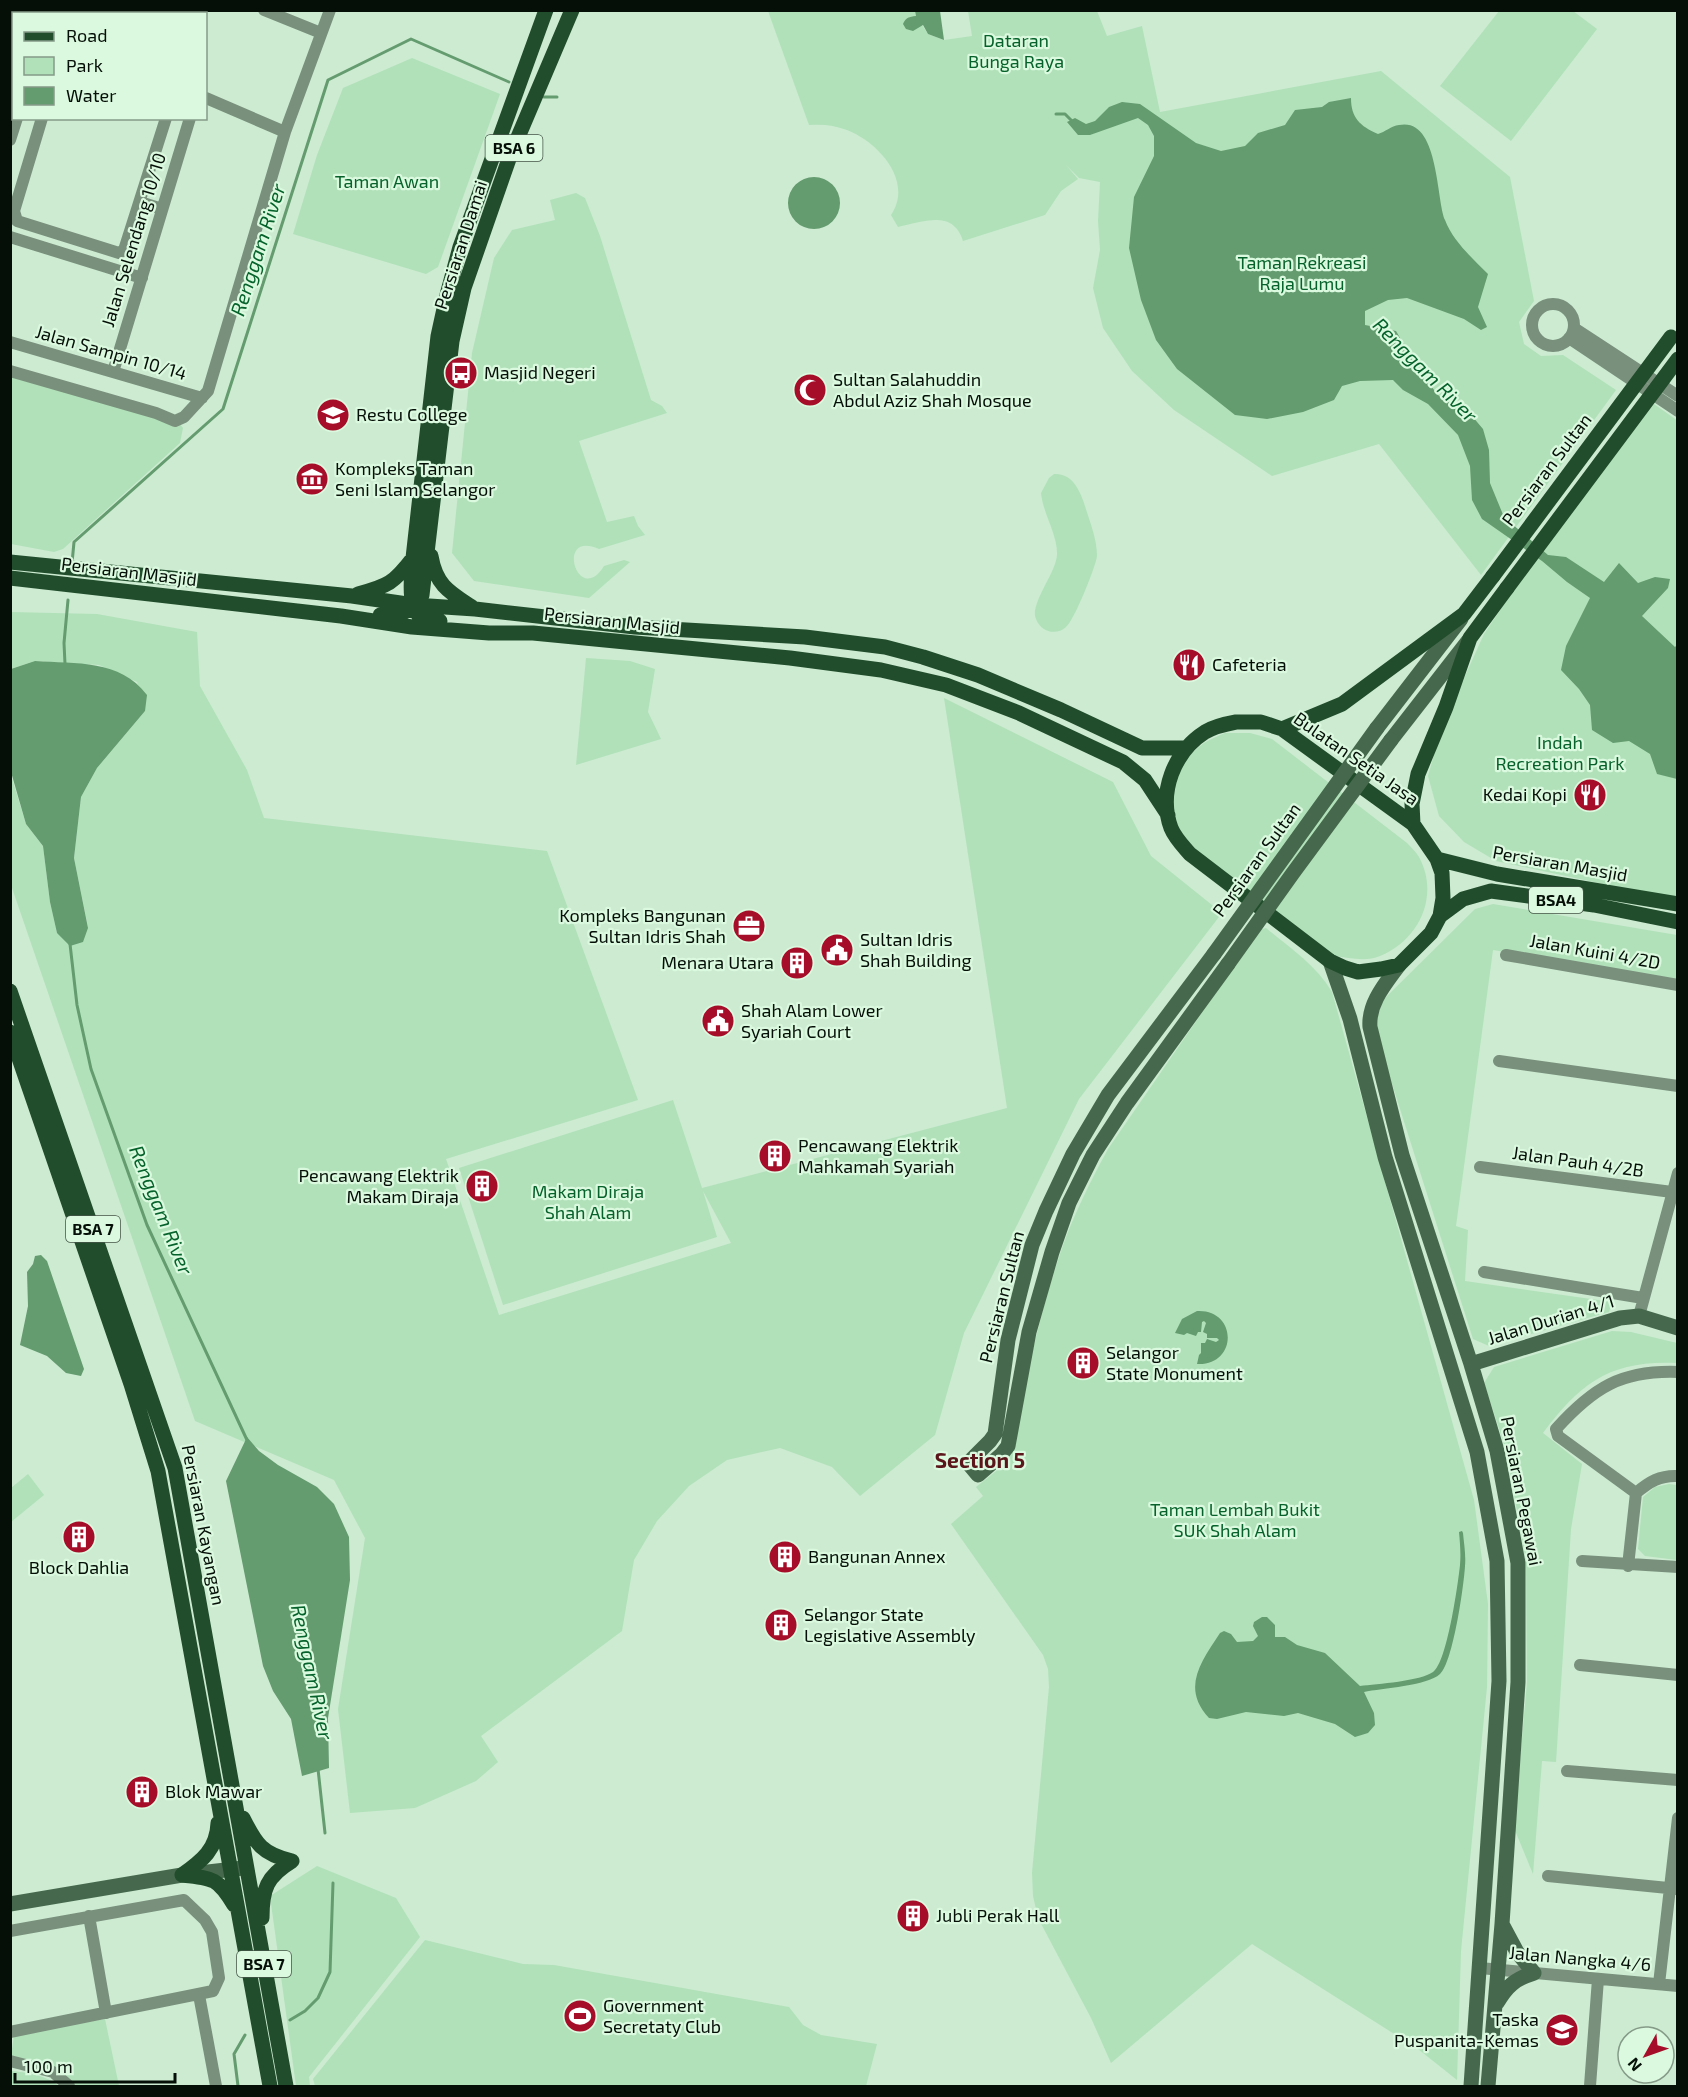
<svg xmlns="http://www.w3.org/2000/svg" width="1688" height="2097" viewBox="0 0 1688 2097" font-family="'Exo 2',sans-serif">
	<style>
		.green { fill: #b1e1b9 }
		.water { fill: #649b6f }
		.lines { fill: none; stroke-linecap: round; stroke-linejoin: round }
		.stream { stroke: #649b6f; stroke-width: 3 }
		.street { stroke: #79907c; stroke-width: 12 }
		.secondary { stroke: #46694d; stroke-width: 15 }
		.primary { stroke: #214d2c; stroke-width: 15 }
		.secondary-bridge { stroke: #46694d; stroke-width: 15 }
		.primary-bridge { stroke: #214d2c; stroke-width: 15 }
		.labels { text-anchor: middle; stroke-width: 4.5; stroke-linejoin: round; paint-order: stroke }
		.shield { fill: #daf9de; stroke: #455548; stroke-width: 1.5 }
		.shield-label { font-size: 16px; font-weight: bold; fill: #050f07 }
		.park-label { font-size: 18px; fill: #06622a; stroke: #daf9de }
		.street-label { font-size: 18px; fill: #050f07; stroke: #daf9de }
		.poi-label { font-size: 18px; fill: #050f07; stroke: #daf9de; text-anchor: start }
		.water-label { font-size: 20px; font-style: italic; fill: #05622a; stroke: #daf9de }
		.quarter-label { font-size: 21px; font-weight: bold; fill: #5b161b; stroke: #daf9de }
	</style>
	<rect width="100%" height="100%" fill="#ccebd1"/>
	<path class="green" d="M768,11h147l1,5 12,18 16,6 28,-4 -4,-25h129l10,25 35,-10 18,86 221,-41 129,106 24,124 -15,21 5,22 17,12 22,-1 53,35 -135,185 -102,-131 -107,32 -98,-66 -42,-39 -29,-43 -10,-40 7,-38 -2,-29 2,-39 -21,-4 -13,-13 12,14 -17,12 -16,24 -82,26c-10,-32 -40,-19 -65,-14l-7,-12c23,-34 -13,-73 -44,-85 -13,-5 -24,-6 -38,-5z
		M1499,11h74l24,18 -86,112 -71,-55z
		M412,58l88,36 -62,173 -12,7 -133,-40 24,-79 26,-67z
		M576,193l9,5 15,38 51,164 11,6 5,7 -88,28 28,81 27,-6 4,10 7,9 -46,14c-45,-20 -21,59 5,17l20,-6 6,2 -41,36 -115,-17 -22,-28 20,-200 22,-95 18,-28 43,-10 -5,-20z
		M10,370l161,43 12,15 -3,15 -117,106 -9,3 -43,-8z
		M1654,404l24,17 -1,479 -181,-39 -32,-19 -25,-26 -11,-40 14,-49 42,-93 44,-65z
		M1054,474c17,-1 25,14 30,29 5,17 13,35 13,53 -1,10 -23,65 -31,71 -10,9 -25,5 -30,-8 -7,-14 20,-46 21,-64 1,-20 -14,-41 -16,-62l8,-15z
		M10,612l87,2 100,18 3,54 47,84 17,48 283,33 91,249 -192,59 53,156 232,-72 -28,-52 14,46 -214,68 -44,-137 214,-68 29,88 305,-80 -63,-410 169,84 38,74 71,57 -143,186 -115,234 -29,102 -75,61 -28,-29 -52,-19 -53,12 -38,26 -32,35 -23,39 -12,71 -141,105 17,26 -22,19 -61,27 -65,5 -12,-104 27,-171 -31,-58 -139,-59 -184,-536 -1,-113 16,52 17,22 7,56 7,31 31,-6 -14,-69 7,-61 16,-29 48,-57 -8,-29 -38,-17 -64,-4 -24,8z
		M586,658l44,3 25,8 -7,43 13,27 -85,26z
		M1225,733h25l22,6 135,104c4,4 9,9 12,14 21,39 0,83 -39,99 -14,6 -31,2 -45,0l-142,-104c-5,-7 -13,-15 -16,-23 -11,-32 -2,-66 27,-86 6,-4 14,-7 21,-10z
		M1493,904l184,31v44l-184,-29 -37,276 12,4 -3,51 147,21 -3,10 -120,34 -16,-7 -99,-312 9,-27 92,-91z
		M1266,928c24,20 50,37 66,64l142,508 14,104 -1,83 -26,264 -4,129 -39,-31 -166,-105 -141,119 -20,-45 -53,-100 -5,-22 -1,-23 17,-186 -1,-18 -5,-14 -92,-131 32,-28 -7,-9 24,-19 9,-12c15,-68 29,-137 51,-202 12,-36 30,-72 48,-105l151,-219z
		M1612,1331l19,1 46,11v20c-66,-3 -96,19 -134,70l39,31 -11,65 -15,233 -14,-1 -9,113 -19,-46 13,-146 -1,-121 -20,-111 -22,-67 10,-16z
		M28,1474l16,21 -33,27v-34z
		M1669,1484l8,1v75l-32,-4 -7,-7 5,-52 12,-10z
		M317,1866l79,32 24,39 -111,140 1,9h-14l-26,-190z
		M425,1940l98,24 31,1 235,42 14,18 18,10 56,9 -11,42h-551l-2,-7z
		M105,2019l14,67h-47l-61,-30 3,-21z
		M11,2071c14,1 37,5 48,15h-48z"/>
	<path class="water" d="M915,11h25l4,29 -16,-6 -5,-9 -10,6 -7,-2 -3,-5c3,-7 6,-7 13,-8z
		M1351,98c0,20 9,28 27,36 7,-2 13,-8 21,-9 40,-8 37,73 46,95 8,21 27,38 43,54l-10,33 9,20 -6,3 -17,-11 -57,-21 -19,2 -23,11v14l31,6 25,43 18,22 33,20 11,13 6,21 1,33 14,34 44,38 18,2 38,25 15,-19 19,20 17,-6 15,2 -2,9 -26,28 33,31 2,-2v134l-20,-5 -7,-20 -21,-13 -16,2 -21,-13 -2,-25 -11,-16 -18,-19 5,-24 24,-48 -23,-16 -25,-21 -60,-42 -10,-19 -2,-34 -12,-31 -30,-31 -25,-14 -10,-10 -33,1 -18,5 -8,14 -31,12 -36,7 -32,-4 -58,-46 -21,-29 -15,-40 -12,-52 5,-51 20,-41v-20l-6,-11 -10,-7 -48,17h-12l-11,-13 8,-4 11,6 9,-3 14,-14 13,-5 18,2 56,39 25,8 24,-5 13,-13 27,-8 10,-15 27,-3 7,-5z
		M788 203a26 26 0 1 1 52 0a26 26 0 1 1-52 0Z
		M35,661c41,3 85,-2 112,34l-2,16 -48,57 -16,29 -7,61 14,70 -5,14 -13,4 -13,-13 -7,-31 -7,-56 -17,-22 -15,-52v-103z
		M41,1255l6,6 37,108 -3,7 -15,-3 -19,-17 -27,-11 8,-39 -1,-34 6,-8 2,-8z
		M1197,1311c41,-2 41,55 0,53l2,-9 2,-2v-10h4l2,-4 9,3 3,-2 -2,-2h-10v-4l-4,-2 3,-9 -2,-2 -2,1 -1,10h-3l-2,4 -9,-3 -3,2 -9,-2 7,-14z
		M247,1437l12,14 19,14 39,22 17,17 15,33 1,43 -22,138 1,50 -27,8 -11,-57 -18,-28 -10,-25 -37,-185z
		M1462,1531l1,2c1,11 3,22 2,33 -1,19 -12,97 -25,108 -13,12 -58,14 -76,18l10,21 1,12 -7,8 -13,4 -20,-13 -37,-11 -14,3 -38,-4 -29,7 -8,-1c-28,-30 -8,-56 11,-85l4,-2 7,3 6,8 16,-1 5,-5 -5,-10 1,-4 8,-5h5l8,8v12h10l12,8 28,8 35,33c17,-2 61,-5 73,-14 14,-9 25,-88 27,-107 1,-11 0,-22 -1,-33z"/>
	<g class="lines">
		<path class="stream" d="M544,97h13
			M1056,114h9l7,7
			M72,563l2,-21 149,-133 105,-329 83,-41 98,43
			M65,664l-1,-21 4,-43
			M70,944l7,61 14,64 56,156 100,215
			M318,1769l7,64
			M290,2020l15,-9 13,-13 12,-26 3,-89
			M238,2086l-4,-32 11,-19"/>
		<path class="street" d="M264,10l57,23
			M119,14l1,-4
			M10,23l4,-13
			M206,98l79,34
			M42,118l-28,93 3,10 102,32 5,-3 42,-132
			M10,140l7,-22
			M140,202l22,7
			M10,237l132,41
			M1532 325a21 21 0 1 1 42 0a21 21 0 1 1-42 0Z
			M1574,328l104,68
			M1569,338l109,73
			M10,342l192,56
			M10,371l146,42 19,8 9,-4 24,-26 77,-259 45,-122
			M113,372l77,-254
			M1506,955l172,30
			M1499,1061l179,25
			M1480,1167l192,25
			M1484,1272l159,26
			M1639,1316l39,-143
			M1636,1493l-78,-57 -2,-7c37,-41 65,-59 122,-57
			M1582,1561l96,6
			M1628,1566l8,-73c13,-11 24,-18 42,-17
			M1580,1665l98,10
			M1567,1771l111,9
			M1548,1876l130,13
			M89,1916l17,97
			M10,1931l174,-31 21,20 7,12 7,46 -6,13 -203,41
			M1480,1968l198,18
			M1659,1984l19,-166
			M199,1995l17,91
			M10,2061l43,11 16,14
			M1590,2086l8,-107"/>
		<path class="secondary" d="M1377,728l84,-109
			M1391,740l77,-99
			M1214,954l-106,141 -35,59 -27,57 -14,34 -24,95 -13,94 -5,7 -22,22 10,12 23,-20 7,-9 21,-114 23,-80 17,-49 24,-48 34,-52 101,-139
			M1330,961l20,58 35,138 92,295 20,109 2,120 -28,405
			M1399,965c-13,18 -31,38 -29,62l32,128 69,209 26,87 21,112v119l-16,242 -14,162
			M1471,1364l149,-46 19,-2 39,12
			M10,1904l172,-29 61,-7
			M1497,2003c10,-17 18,-24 37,-30l-17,-21 -15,-28"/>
		<path class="primary" d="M431,556c5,29 18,36 41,51
			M10,562l342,34 62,9 61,4 160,18 170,10 80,10 38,10 55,18 83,35 81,38h43
			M10,578l331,38 71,11 77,6h44l257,25 91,12 65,15 73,28 104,49 22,18 23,35
			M358,594c30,-8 36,-11 55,-36
			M380,615c19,2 32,-3 42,-20l30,-254 12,-53 46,-132 62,-146
			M440,621c-4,0 -10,0 -14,-1 -21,-7 -14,-46 -13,-62l25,-222 9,-41 13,-48 86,-237
			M1236,722h25l21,7 131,95 24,35 5,14 1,25 -3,18 -9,17 -32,32 -18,4 -23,3 -13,-4 -15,-7 -140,-107c-7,-8 -15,-16 -19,-26 -13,-36 3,-76 34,-96 10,-6 20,-8 31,-10z
			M1282,729l60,-25 122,-90 29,-38
			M1413,824l-1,-20 6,-30 28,-67 24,-69 37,-50
			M1437,859l60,15 181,30
			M1440,916l23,-17 28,-8 103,14 84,17
			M10,991l165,477 111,618
			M10,1032l121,352 27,87 112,615
			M243,1818c13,26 19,36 49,43
			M182,1875c20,-14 35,-26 36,-52
			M182,1875c31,3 36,3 52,30
			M262,1918c0,-29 5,-42 30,-57"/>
		<path class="secondary-bridge" d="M1214,954l163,-226
			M1228,964l65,-91 98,-133"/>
		<path class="primary-bridge" d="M1493,576l178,-239
			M1507,588l171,-229"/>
	</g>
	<defs>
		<g id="bus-disc" transform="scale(1.725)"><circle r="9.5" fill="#a60d29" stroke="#daf9de"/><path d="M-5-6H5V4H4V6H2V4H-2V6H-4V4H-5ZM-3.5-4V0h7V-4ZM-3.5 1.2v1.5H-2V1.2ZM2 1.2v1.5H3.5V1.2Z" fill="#fff"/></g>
		<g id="mosque-disc" transform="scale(1.725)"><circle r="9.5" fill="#a60d29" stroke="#daf9de"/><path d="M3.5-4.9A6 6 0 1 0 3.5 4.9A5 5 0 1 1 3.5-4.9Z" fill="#fff"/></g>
		<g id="university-disc" transform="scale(1.725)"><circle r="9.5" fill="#a60d29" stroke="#daf9de"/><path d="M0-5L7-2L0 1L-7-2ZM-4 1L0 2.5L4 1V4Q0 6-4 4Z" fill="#fff"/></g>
		<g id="museum-disc" transform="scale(1.725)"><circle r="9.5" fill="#a60d29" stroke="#daf9de"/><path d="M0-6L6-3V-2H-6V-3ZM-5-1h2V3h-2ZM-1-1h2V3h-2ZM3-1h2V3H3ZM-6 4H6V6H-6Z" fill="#fff"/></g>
		<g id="restaurant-disc" transform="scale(1.725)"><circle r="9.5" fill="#a60d29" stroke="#daf9de"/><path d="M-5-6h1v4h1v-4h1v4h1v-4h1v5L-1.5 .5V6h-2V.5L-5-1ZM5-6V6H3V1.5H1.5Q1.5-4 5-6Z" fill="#fff"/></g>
		<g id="office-disc" transform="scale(1.725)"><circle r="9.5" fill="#a60d29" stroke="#daf9de"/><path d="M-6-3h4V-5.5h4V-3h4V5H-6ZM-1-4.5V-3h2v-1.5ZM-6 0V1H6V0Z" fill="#fff"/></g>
		<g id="civic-disc" transform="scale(1.725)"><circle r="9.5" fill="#a60d29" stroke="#daf9de"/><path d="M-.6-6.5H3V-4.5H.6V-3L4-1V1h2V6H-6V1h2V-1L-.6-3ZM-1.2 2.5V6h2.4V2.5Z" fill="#fff"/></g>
		<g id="building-disc" transform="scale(1.725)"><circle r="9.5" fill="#a60d29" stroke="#daf9de"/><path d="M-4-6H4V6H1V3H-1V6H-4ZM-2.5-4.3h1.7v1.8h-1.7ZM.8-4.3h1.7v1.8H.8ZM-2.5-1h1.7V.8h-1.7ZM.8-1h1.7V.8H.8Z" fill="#fff"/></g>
		<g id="stadium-disc" transform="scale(1.725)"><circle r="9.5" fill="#a60d29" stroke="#daf9de"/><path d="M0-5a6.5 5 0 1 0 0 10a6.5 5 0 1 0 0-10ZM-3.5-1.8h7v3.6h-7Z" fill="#fff"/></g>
		<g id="school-disc" transform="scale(1.725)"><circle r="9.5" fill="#a60d29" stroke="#daf9de"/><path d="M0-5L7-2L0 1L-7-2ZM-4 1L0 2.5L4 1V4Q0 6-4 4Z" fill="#fff"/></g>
	</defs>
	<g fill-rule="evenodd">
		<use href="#bus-disc" x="461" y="373"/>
		<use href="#mosque-disc" x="810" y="390"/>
		<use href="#university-disc" x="333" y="415"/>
		<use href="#museum-disc" x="312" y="479"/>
		<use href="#restaurant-disc" x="1189" y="665"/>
		<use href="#restaurant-disc" x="1590" y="795"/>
		<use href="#office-disc" x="749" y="926"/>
		<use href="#civic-disc" x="837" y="950"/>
		<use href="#building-disc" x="797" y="963"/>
		<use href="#civic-disc" x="718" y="1021"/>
		<use href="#building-disc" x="775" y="1156"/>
		<use href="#building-disc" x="482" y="1186"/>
		<use href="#building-disc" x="1083" y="1363"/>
		<use href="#building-disc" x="79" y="1537"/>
		<use href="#building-disc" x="785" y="1557"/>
		<use href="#building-disc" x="781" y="1625"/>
		<use href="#building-disc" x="142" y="1792"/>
		<use href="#building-disc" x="913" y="1916"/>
		<use href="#stadium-disc" x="580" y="2016"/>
		<use href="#school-disc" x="1562" y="2030"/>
	</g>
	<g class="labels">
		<g class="shield">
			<rect x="485.5" y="135" width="57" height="26" rx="4.5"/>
			<rect x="1529" y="887" width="54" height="26" rx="4.5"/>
			<rect x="66" y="1216" width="54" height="26" rx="4.5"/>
			<rect x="237" y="1951" width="54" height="26" rx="4.5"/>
		</g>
		<g class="shield-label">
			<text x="514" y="154">BSA 6</text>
			<text x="1556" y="906">BSA4</text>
			<text x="93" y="1235">BSA 7</text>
			<text x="264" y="1970">BSA 7</text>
		</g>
		<g class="park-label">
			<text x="1016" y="47">Dataran<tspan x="1016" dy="21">Bunga Raya</tspan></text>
			<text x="387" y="188">Taman Awan</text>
			<text x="1302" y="269">Taman Rekreasi<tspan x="1302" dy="21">Raja Lumu</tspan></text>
			<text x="1560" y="749">Indah<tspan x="1560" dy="21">Recreation Park</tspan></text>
			<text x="588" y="1198">Makam Diraja<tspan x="588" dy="21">Shah Alam</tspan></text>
			<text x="1235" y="1516">Taman Lembah Bukit<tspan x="1235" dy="21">SUK Shah Alam</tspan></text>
		</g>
		<g class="street-label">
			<text transform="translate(134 240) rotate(-73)" y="6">Jalan Selendang 10/10</text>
			<text transform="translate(461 245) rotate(-72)" y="6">Persiaran Damai</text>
			<text transform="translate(111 353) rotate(16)" y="6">Jalan Sampin 10/14</text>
			<text transform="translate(1547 470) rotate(-53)" y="6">Persiaran Sultan</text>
			<text transform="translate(129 572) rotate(7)" y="6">Persiaran Masjid</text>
			<text transform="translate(612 621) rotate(6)" y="6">Persiaran Masjid</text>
			<text transform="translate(1356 759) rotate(35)" y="6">Bulatan Setia Jasa</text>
			<text transform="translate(1257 860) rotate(-54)" y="6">Persiaran Sultan</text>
			<text transform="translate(1560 864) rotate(10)" y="6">Persiaran Masjid</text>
			<text transform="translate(1595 952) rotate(10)" y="6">Jalan Kuini 4/2D</text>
			<text transform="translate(1578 1162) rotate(8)" y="6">Jalan Pauh 4/2B</text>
			<text transform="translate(1002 1297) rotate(-76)" y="6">Persiaran Sultan</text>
			<text transform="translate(1551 1320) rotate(-17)" y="6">Jalan Durian 4/1</text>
			<text transform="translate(1521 1491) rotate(79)" y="6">Persiaran Pegawai</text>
			<text transform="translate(203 1525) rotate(79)" y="6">Persiaran Kayangan</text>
			<text transform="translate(1580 1959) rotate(5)" y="6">Jalan Nangka 4/6</text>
		</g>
		<g class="poi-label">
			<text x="484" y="379">Masjid Negeri</text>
			<text x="833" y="386">Sultan Salahuddin<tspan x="833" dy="21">Abdul Aziz Shah Mosque</tspan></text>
			<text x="356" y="421">Restu College</text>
			<text x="335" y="475">Kompleks Taman<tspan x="335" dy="21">Seni Islam Selangor</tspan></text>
			<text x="1212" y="671">Cafeteria</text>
			<text x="1567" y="801" text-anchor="end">Kedai Kopi</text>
			<text x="726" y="922" text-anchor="end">Kompleks Bangunan<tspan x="726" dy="21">Sultan Idris Shah</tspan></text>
			<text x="860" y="946">Sultan Idris<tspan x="860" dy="21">Shah Building</tspan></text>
			<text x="774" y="969" text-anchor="end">Menara Utara</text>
			<text x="741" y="1017">Shah Alam Lower<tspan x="741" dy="21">Syariah Court</tspan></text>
			<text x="798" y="1152">Pencawang Elektrik<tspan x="798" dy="21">Mahkamah Syariah</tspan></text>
			<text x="459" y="1182" text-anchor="end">Pencawang Elektrik<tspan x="459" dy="21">Makam Diraja</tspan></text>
			<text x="1106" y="1359">Selangor<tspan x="1106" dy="21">State Monument</tspan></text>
			<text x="808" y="1563">Bangunan Annex</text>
			<text x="79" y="1574" text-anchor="middle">Block Dahlia</text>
			<text x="804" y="1621">Selangor State<tspan x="804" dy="21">Legislative Assembly</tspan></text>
			<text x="165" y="1798">Blok Mawar</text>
			<text x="936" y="1922">Jubli Perak Hall</text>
			<text x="603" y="2012">Government<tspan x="603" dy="21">Secretaty Club</tspan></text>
			<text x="1539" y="2026" text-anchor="end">Taska<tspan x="1539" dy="21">Puspanita-Kemas</tspan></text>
		</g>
		<g class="water-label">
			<text transform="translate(258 250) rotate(-72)" y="7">Renggam River</text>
			<text transform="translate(1425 370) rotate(45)" y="7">Renggam River</text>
			<text transform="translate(161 1210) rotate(68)" y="7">Renggam River</text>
			<text transform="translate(312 1672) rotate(78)" y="7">Renggam River</text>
		</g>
		<g class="quarter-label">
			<text x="980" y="1468">Section 5</text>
		</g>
	</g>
	<rect width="1688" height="2097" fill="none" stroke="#050f07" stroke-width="24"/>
	<rect x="12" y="12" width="195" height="108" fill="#daf9de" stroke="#859b88" stroke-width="1.5"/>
	<rect x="24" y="32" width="30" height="9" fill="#214d2c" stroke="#859b88" stroke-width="1.5"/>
	<text x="66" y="42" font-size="18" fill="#050f07">Road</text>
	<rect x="24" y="57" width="30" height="18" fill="#b1e1b9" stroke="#859b88" stroke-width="1.5"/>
	<text x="66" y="72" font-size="18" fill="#050f07">Park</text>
	<rect x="24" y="87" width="30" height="18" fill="#649b6f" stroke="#859b88" stroke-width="1.5"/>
	<text x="66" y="102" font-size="18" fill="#050f07">Water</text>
	<g transform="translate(1646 2055) rotate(230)"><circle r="28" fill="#daf9de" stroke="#859b88" stroke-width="1.5"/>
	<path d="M0-4.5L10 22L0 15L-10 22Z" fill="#a60d29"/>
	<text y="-9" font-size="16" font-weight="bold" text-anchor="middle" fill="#050f07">N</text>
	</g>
	<path d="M15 2073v9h160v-9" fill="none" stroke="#050f07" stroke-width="3"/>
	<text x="24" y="2073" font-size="18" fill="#050f07" stroke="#daf9de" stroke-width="4.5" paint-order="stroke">100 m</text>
</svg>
